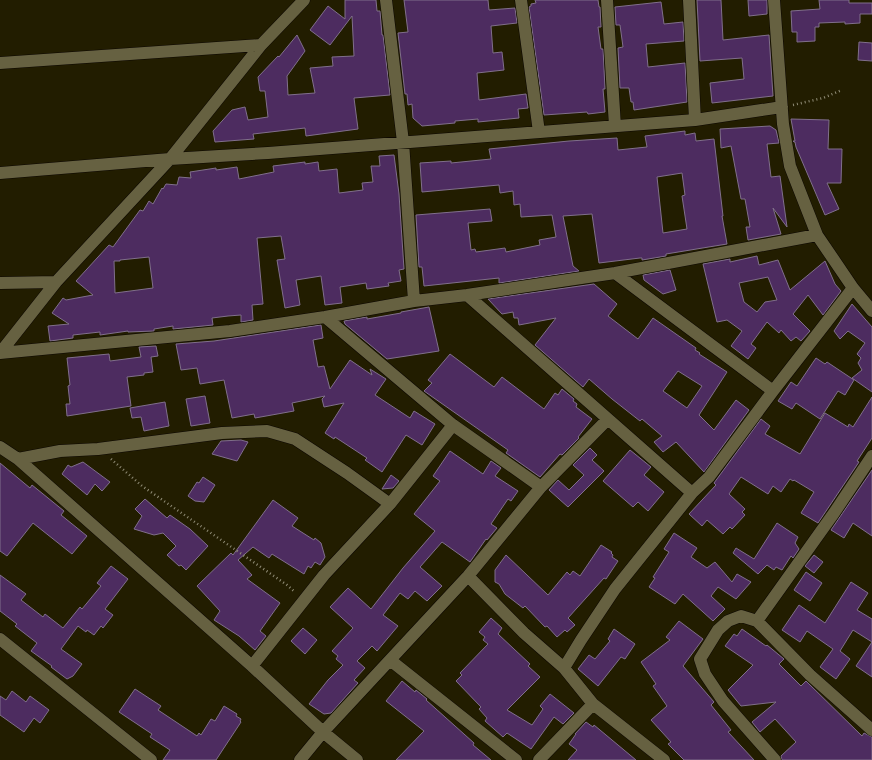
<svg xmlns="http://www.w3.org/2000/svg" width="872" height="760" viewBox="0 0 872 760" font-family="'Public Sans',sans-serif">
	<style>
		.building { fill: #4d2c60; stroke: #806f8b; fill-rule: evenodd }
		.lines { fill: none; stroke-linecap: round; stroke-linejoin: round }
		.minor-casing { stroke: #0c0700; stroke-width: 13 }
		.path { stroke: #918d76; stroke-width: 2.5; stroke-dasharray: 1 3; stroke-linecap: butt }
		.minor { stroke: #666141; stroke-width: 12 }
	</style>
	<rect width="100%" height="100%" fill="#221d00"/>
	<path class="building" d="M345,0h31l1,11h3l2,24h1l7,60 -36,3 4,31 -52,7 -1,-8 -52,6 1,5 -39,3 -2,-11 19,-21 13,-3 3,13 20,-3 -3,-26h-5l-2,-14 20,-21 1,1 18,-22 8,16 -18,25 1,19 27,-2 -5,-25 23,-2 -1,-9 22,-1 -2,-40 -22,29 -20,-15 18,-24 17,13z
		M404,0h84l1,10 26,-2 2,15 -26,3 2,27 9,-1 2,18 -27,3 2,27 47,-6 2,14 -10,1 1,9 -41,4v-3l-23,2v2l-33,3 -9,-8 -1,-14 -4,1 -1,-11h-2l-7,-61 10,-1z
		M535,0h63l1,7h1l1,20h-3l3,22h2l2,40h-2l2,23 -17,2 -1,-2 -43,3 -15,-108 2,-1v-2l5,-1z
		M697,0h24l2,40 46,-5 4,61 -61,7 -2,-20 34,-4 -2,-21 -42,3z
		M748,0h19v14l-18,2z
		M819,0h30v3h23v11h-12v9l-15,1v-2l-26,1v4h-4v14l-18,1v-10h-5l-1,-21 29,-2z
		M661,2l3,22 19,-2 1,19 -38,3 2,23 37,-4 2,39 -53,8 -1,-8h-2l-2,-14h-9l-2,-40 5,-1 -3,-22h-4l-1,-18z
		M859,42l13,1v18l-14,-1z
		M791,119l38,1 -1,29h14l-1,34h-14l12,26 -14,6 -29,-68 -1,-5h-1l-1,-1h2z
		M770,126l6,4 3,13 -12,1 4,33 9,-1 7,51 -14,-19 8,26 -33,6 -2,-13h4l-5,-28h-4l-10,-53 -10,2 -1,-19z
		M685,131v4l10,-2 1,8 18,-2 9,77h-1l5,28 -61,10v2l-24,4v-2h-2l-41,5 -7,-49 -29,2 10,50 6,5 -80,12v-5l-75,8 -2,-19h-3l-3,-52 74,-6 2,12 -24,2 3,27 4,-1 1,3 29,-4 1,4 34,-7 -1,-5 17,-3 -4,-22 -31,2 -1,-13 -6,1 -1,-14 -13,2 -1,-8 -77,7 -2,-29 31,-2v2l40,-4 -2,-10 80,-8 48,-3 1,12 29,-3 -2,-11zM682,173l3,22 -3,1 5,33 -24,4 -6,-56z
		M394,155l5,39 5,75 -5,1 2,11 -13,2 1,3 -22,3 -1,-6 -26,4 2,16 -17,2 -4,-29 -25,4 4,25 -15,3 -8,-48 8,-1 -4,-23 -24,2 6,66 -11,1 1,15 -12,2v-7l-13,1 -16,2 1,7 -40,4v-3l-19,3v2l-26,1v-1l-28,4v-3l-27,3v3l-23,3 -2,-15 21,-2 -17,-11 11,-15 3,2 27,-5 -17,-14 33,-36 4,2 27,-37 3,1 6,-10 4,3 9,-16 1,1 3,-5 11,1 2,-8 12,1 -1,-6 26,-4v2l21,-3 2,12 35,-7 -1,-6 32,-4v2l13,-2 1,9 18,-2 2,24 24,-3 -1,-7 11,-1 -2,-16h9l-1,-10zM149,257l4,31 -38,5 -1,-32h6v-1z
		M757,256l2,9 19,-5 12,30 35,-29 10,23 6,7 -18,24 -15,-20 -15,19 17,17 -9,10 -5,-4 -5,4 -10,-11 -2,3 -12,-11 -16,22 5,4 -8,11 -17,-13 11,-15 -15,-11 -10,2 -14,-58 27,-5v3zM768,277l9,23 -12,2 -8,10 -13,-10 -5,-19z
		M670,270l6,20 -13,4 -19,-14 -1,-5z
		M594,284l23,20 -9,12 30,23 15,-21 43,30 -1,2 5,3 -1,1 28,18 -28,43 15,15 22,-30 13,10 -45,62 -28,-30 -13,10 -9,-10 8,-6 -20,-17 -2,2 -28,-22 -23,-20 -6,8 -48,-42 21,-27 -37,7 -1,-7h-4l-1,-6 -11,2 -14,-15zM678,371l24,15 -15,22 -24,-17z
		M852,304l20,23v65l-20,-14 10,-8 -4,-7 3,-5 -4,-4 8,-11 -17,-12 -8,8 -6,-8z
		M429,307l10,44 -52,8 -42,-35 -1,-3 23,-4v2l34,-6v-1z
		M321,325l2,13 -10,2 5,27 6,-1 6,23 20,-29 22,15 -2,-6 16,10 -11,16 35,23 4,-7 21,13 -13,21 -16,-10 -24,37 -17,-12 2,-2 -32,-21 -1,2 -9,-6 19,-30 -20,4 -2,-8 3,-3 -33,7 2,8 -39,7 -1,-4 -22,4 -8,-38 -24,4 -3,-16 -16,2 -5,-26 38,-3z
		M156,346l2,10 -7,1 2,15 -9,1v2l-17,2 4,29 -64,10 -1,-12h4l-2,-18 2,-1 -3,-27 42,-4 1,7 31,-4 -2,-10z
		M450,354l44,33 8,-10 42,32 11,-16 3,2 4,-6 12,10 -1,2 4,3 -1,3 16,12 -14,18 1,1 -17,17 -2,-1 -20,23 -34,-24 2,-3 -84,-59 8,-8 -4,-3z
		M816,358l9,6 2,-2 27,18 -9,15 -7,-4 -18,28 -24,-16 -4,6 -14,-8 13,-19 6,4z
		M205,396l5,27 -19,3 -5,-27z
		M872,397v41l-15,23 2,1 -41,61 -17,-10 13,-21 -20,-12 -1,1 -3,-2 -9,13 -8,-6 -5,8 -27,-17 -12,17 16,15 -3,3 3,3 -13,14 -2,-2 -7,7 -16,-14 -5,6 -13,-12 27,-29 -2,-2 47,-64 9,7 -5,8 35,20 25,-41 23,14 1,-3 4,3z
		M165,402l4,24 -25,5 -3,-14 -9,1 -2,-10z
		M241,440l7,2 -11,19 -25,-7 9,-13z
		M590,448l7,7 -5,5 12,11 -36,36 -19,-17 9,-10 11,10 15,-15 -11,-10z
		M630,450l21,17 -7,8 20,17 -16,19 -10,-9 -5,5 -30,-26z
		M450,451l33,23 8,-13 10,7 -6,8 23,15 -7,10 -3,-2 -17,25 6,4 -10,12 -1,-1 -16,23 -28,-20 -22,25 22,19 -15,15 -12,-10 -7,8 -8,-6 -17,22 15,11 -21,25 -5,-5 -15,15 8,7 -11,12 4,3 -27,30 -7,1 -15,-10 19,-24 15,-15 -7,-6 2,-3 -6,-5 21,-23 -23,-21 18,-19 23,21 32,-41 32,-37 -21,-17 26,-33 -7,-5z
		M83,462l27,20 -8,9 -7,-7 -8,11 -25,-21 6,-9 3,2z
		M0,463l30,25 2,-3 32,26 -3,4 26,21 -15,18 -39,-31 -26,33 -7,-5z
		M872,470v66l-19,-13 -9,15 -13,-8z
		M391,475l8,6 -6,7 -11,1z
		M203,477l12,8 -11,17 -9,-1 -7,-5 9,-14 2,1z
		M145,499l22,19 3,-3 20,14 18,17 -22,24 -5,-5 -2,1 -12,-11 9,-9 -13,-13 -9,2 -20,-6 8,-13 -7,-7z
		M273,500l25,18 -6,8 22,14 1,-2 6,5 4,14 -5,8 -5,-3 -4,6 -3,-2 -4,8 -32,-20 -3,4 -16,-11 -15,13 14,15 -5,4 33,24 -20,28 6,5 -11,14 -16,-14 -25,-16 6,-9 -23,-25 34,-33 2,2z
		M777,523l21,14 -3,6 4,6 -6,9 -2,-2 -9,14 -6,-3 -2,3 -7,-5 -9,9 -25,-21 3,-5 18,11z
		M674,533l23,15 -6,9 16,11 8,-6 17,20 5,-8 14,8 -15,17 -18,-12 -7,9 14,13 -12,12 -30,-27 -8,10 -26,-17 6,-9 -2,-1 16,-25 -5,-3z
		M601,545l11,7 -1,1 2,2 -1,2 6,4 -12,18 -2,-1 -36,40 7,7 -8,7 -2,-2 -8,7 -10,-11 -2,1 -20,-21 -2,2 -18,-14 -6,-10 -4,-2v-12l11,-15 42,40 19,-23 3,3 3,-4 7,5z
		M814,555l9,7 -9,11 -9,-7z
		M111,566l17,13 -23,30 8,6 -10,13 -2,-2 -7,9 -7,-5 -1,2 -8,-6 -17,23 21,15 -9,12 -6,3 -16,-12 1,-1 -21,-15 6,-8 -22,-17 2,-2 -17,-13v-36l26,19 -5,6 22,17 2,-3 18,14 17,-21 2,2 19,-23 -4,-3z
		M806,572l16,11 -12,18 -16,-11z
		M851,582l17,11 -11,17 15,9v23l-19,-12 -13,21 10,8 -14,20 -16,-12 13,-18 -26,-18 -7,11 -18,-12 17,-25 26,18z
		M491,618l11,10 -4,6 32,30 -2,2 12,11 -33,33 25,15 11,-16 -3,-3 10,-12 24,19 -11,11 -9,-7 -23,32 -24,-16 -4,4 -18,-16 2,-3 -8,-9 2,-2 -25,-26 6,-6 -2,-2 28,-29 -5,-4 2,-3 -6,-5z
		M679,621l24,18 -20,27 31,36 -3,3 20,25 -3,2 26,28h-70l-16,-16 3,-2 -20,-22 16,-14 -14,-20 3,-2 -15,-22 29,-22 -4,-3z
		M303,628l14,12 -12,14 -14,-13z
		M614,629l21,15 -10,15 -4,-2 -23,29 -20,-17 11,-14 6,4 15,-18 -2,-2z
		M742,629l24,17 1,-1 17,14 -5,5 22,22 5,-5 56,55 2,-3 8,4v23h-90l-1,-4 15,-14 -21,-23 -15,13 -8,-10 24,-20 -35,4 -13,-16 25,-25 -28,-19 9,-12 3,2z
		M872,642v35l-16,-11z
		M402,681l13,11 1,-2 11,9 -1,1 48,43 -1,2 18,15h-95l28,-29 -38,-30z
		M135,689l26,17 -3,4 39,26 2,-3 2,2 10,-16 4,2 9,-15 13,8 -1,2 5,3 -1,2 1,1 -25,38h-53l7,-10 -20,-13 2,-3 -33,-22z
		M12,691l14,11 4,-6 19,14 -9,13 -6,-5 -10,14 -24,-17v-19l6,4z
		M586,722l7,5 1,-2 42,35h-68l9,-10 -8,-6 7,-10h-1z"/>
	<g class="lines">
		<g class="minor-casing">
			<path id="minor" d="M386,0l17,142 11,159
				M521,0l18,132
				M607,0l8,126
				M689,0l6,120
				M774,0l9,124 7,42 27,69 36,53 19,23
				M0,63l261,-18
				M0,173l170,-14 98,-6 427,-33 87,-13
				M615,273l158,118
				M0,283l56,-1
				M467,295l225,198
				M325,317l128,108 88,62
				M0,353l230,-22 95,-14 89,-16 53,-6 148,-22 202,-38
				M0,353l56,-71 114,-123 91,-114 43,-45
				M0,447l18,12 234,207 71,66 34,28
				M18,459l42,-8 38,-2 124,-16 45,-2 28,8 52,34 43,31
				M468,576l56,57 40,35 29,36 71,56
				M757,621l77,-108 38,-57
				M0,639l151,121
				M390,660l126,100
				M252,666l72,-91 66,-71 63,-79
				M564,668l17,-28 34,-51 77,-96 17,-16 64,-86 80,-103
				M300,760l23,-28 145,-156 73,-89 66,-67
				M539,760l54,-56
				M775,760l-52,-59 -18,-27 -5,-15 18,-29 10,-9 13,-5 16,5 53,54 62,55"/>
		</g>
		<path class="path" d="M793,105l30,-7 19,-8
			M111,459l31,27 145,99 8,7"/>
		<use href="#minor" class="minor"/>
	</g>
</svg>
